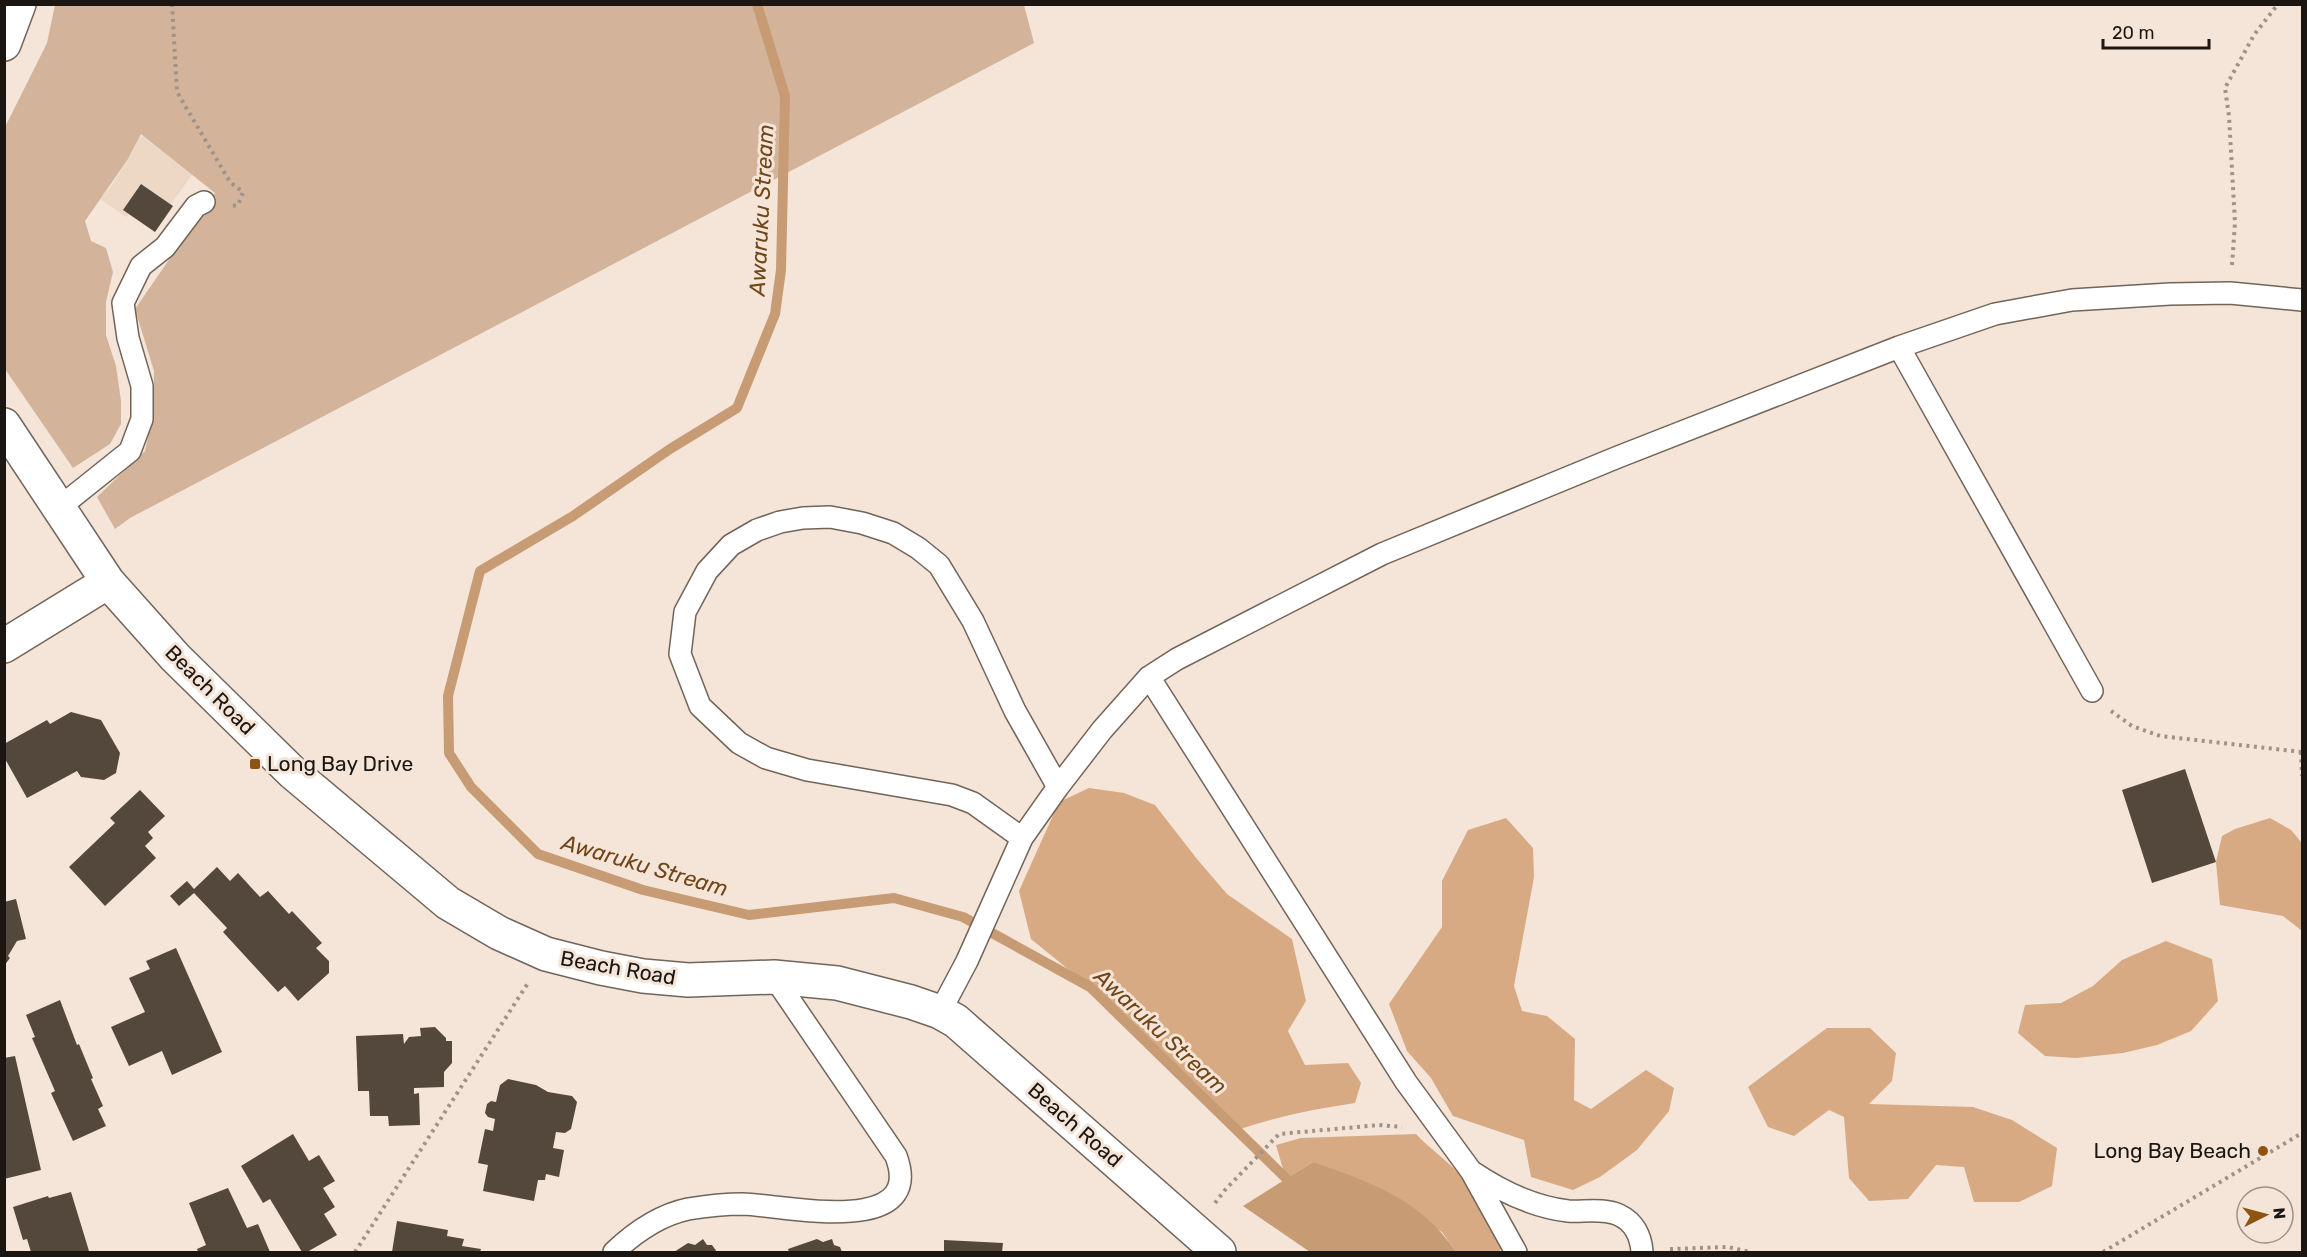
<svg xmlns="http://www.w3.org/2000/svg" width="2307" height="1257" viewBox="0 0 2307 1257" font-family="Rubik,sans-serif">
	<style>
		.built { fill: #edd8c6 }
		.green { fill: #d3b49a }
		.forest { fill: #d7aa83 }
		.water { fill: #c79b74 }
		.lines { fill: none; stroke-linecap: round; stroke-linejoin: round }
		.stream { stroke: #c79b74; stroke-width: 10 }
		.building { fill: #54483d }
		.service-casing { stroke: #716459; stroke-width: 24 }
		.minor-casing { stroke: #716459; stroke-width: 36 }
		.tertiary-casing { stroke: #716459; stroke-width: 36 }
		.path { stroke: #9e9389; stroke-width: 4; stroke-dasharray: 3 4.5; stroke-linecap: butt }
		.service { stroke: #fff; stroke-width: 21 }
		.minor { stroke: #fff; stroke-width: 33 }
		.tertiary { stroke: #fff; stroke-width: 33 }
		.poi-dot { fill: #8e5410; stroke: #f4e5d8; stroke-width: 2 }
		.labels { text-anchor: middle; stroke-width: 6; stroke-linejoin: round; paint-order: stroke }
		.street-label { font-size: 21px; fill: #1b1611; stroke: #f4e5d8 }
		.poi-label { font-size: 21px; fill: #1b1611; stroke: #f4e5d8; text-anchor: start }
		.water-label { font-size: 22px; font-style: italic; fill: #704518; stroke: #f4e5d8 }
	</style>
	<rect width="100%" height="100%" fill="#f4e5d8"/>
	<path class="built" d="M144,135l55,30 -28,39 2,2 -18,26 -26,-18 -3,3 -26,-18 10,-11 22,-35 7,-15z"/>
	<path class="green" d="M55,5h969l10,38 -904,475 -15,11 -18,-32 48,-46 8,-37 1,-43 -19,-62 80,-116 -74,-59 -13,25 -43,62 6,20 15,7 7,24 -7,30v33l10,31 5,35v23l-11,20 -37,24 -68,-99v-242l42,-84z"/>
	<path class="forest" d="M1089,788l35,5 31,12 42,54 30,35 65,45 14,62 -18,30 17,34 43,-2 13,20 -6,20c-41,6 -79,14 -118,27l-147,-143 -59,-48 -12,-48 40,-89z
		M1506,818l27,30 1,29 -20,109 8,25 25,5 28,23 -1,61 17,9 55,-39 28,18 -5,23 -32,39 -37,27 -27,13 -42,-13 -7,-37 -71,-24 -22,-38 -24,-27 -18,-47 53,-77v-46l26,-51z
		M2270,818l21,12 11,13v88l-19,-15 -63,-11 -4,-43 6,-26 13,-7z
		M2166,941l46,18 6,42 -27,30 -34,14 -34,8 -47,5 -31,-2 -27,-23 7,-28 36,-2 32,-17 29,-26z
		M1827,1028h43l26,25 -4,28 -23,23 104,3 39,13 45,28 -5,38 -33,16h-45l-10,-35 -28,-2 -28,34 -39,2 -20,-23 -5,-61 -15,-7 -35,26 -26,-9 -20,-40z
		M1416,1134c14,15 31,26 44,41 18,22 27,49 42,72l-3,5h-43l-14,-20 -129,-70 -27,17 -10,-34 25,-7z"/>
	<path class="water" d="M1313,1162c57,20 108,37 143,90h-146l-67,-46z"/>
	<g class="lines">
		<path class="stream" d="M757,4l28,92 -4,174 -6,44 -38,94 -67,41 -97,67 -93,55 -32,125 1,57 22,34 67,67 105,36 106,25 145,-17 69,19 127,70 206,201"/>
	</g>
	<path class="building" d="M141,184l32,22 -18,26 -32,-22z
		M71,712l30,8 19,33 -4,20 -12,7 -23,-3 -4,-6 -50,27 -23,-41v-13l43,-24 3,4z
		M2185,769l31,93 -64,21 -30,-93z
		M140,790l25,26 -17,16 5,6 -8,8 11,12 -51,48 -36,-39 46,-44 -5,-5z
		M217,867l13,14 8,-8 22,24 8,-6 21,23 3,-3 30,32 -6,5 13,13v12l-31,28 -13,-15 -7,6 -55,-60 4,-4 -33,-35 -15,13 -9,-10 17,-15 7,8z
		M16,899l10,40 -9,2 -9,15 2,2 -6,8v-64z
		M176,948l46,104 -50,23 -10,-24 -33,15 -18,-39 34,-15 -16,-34 21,-9 -4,-8z
		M60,1000l17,45 2,-1 14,34 -2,1 12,27 -5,3 8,17 -33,15 -22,-48 4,-2 -23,-53 3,-1 -9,-22z
		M435,1027l11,11v3h6v22l-8,9v15l-30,1v6l5,-1 1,32 -31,1 -1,-10h-18l-1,-25h-11l-2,-55 47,-2 1,10 5,-7 12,-1 -1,-8z
		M15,1056l26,114 -37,9v-121z
		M508,1079l28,6 12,7 24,4 5,6 -6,27 -6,4 -9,-1 -3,16 11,2 -5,27 -13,-3 -1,6h-7l-4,21 -51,-10 5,-26 -10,-2 7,-34 8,2 2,-12 -7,-2 -3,-4 2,-9 4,-3 5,1 4,-17z
		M293,1134l16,27 10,-6 16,26 -12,7 12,19 -11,7 13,21 -30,17h-5l-32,-53 -7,4 -22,-37z
		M228,1188l19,40 11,-4 12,28h-72l-1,-3 9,-4 -17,-42z
		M71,1192l18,59 -58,1 -4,-13 -4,1 -10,-33 35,-11 1,2z
		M397,1221l51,9 -1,6 17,3 -2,7 19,3 -1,3h-88z
		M703,1239l4,6h5l5,7h-43l14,-9 7,2z
		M817,1239l6,3 9,-3 2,6 6,2 2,5h-53l-1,-3z
		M944,1240l59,3 -1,9h-58z"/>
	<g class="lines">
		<g class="service-casing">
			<path id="service" d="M1899,347l193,344
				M60,507l70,-56 12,-32v-33l-14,-48 -5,-35 18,-37 24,-19 31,-41 8,-4
				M1149,677l257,405 65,89 45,81
				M1022,838l-49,-35 -21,-8 -145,-25 -41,-12 -27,-15 -39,-37 -20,-52 5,-42 22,-41 24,-26 26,-15 23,-8 23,-4 27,-1 32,6 31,10 25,15 21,17 34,56 42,90 43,76
				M940,1012l27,-51 55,-123 36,-51 44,-57 47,-53 28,-18 205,-105 236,-97 281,-110 96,-33 77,-14 98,-6 60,-1 72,7
				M1474,1173c27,18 60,34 94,38 16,1 36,-3 51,4 15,7 22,21 23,37
				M614,1252c20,-19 46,-37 74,-43 18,-3 37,-5 55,-5 39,1 184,35 153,-48l-122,-179"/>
		</g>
		<g class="minor-casing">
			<path id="minor" d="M4,425l104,157 67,75 117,115 156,131 51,30 47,21 55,14 42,8 45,4 86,-3 63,6 74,19 29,10 16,9 263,231
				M4,646l104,-64"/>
		</g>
		<g class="tertiary-casing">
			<path id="tertiary" d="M4,44l15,-40"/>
		</g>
		<path class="path" d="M172,4l5,88 53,90 13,10 -5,13 -7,1
			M2232,265l3,-42 -6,-107 -4,-28 29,-53 24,-31
			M2111,711l21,15 28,10 142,16
			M2301,752l1,24
			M1215,1203l10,-13 54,-56 100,-9 23,2
			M1670,1249l58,-2 22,5
			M355,1252l173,-269
			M2103,1252l199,-119"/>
		<use href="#service" class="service"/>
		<use href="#minor" class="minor"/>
		<use href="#tertiary" class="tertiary"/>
	</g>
	<g class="poi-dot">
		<rect x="249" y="758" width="12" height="12" rx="3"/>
		<circle cx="2263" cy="1151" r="6"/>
	</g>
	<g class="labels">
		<g class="street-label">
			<text transform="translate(210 690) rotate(45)" y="7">Beach Road</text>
			<text transform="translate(618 968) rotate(10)" y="7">Beach Road</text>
			<text transform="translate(1075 1125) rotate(41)" y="7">Beach Road</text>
		</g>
		<g class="poi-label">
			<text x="267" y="771">Long Bay Drive</text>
			<text x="2251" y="1158" text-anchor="end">Long Bay Beach</text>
		</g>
		<g class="water-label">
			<text transform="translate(761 210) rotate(-87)" y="8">Awaruku Stream</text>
			<text transform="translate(645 865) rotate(16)" y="8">Awaruku Stream</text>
			<text transform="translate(1161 1031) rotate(43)" y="8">Awaruku Stream</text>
		</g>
	</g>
	<rect width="2307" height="1257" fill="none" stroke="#1b1611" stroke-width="12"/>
	<g transform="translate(2265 1215) rotate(84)"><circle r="28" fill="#f4e5d8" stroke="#9d9288" stroke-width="1.5"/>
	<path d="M0-4.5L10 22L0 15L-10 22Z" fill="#8e5410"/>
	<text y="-9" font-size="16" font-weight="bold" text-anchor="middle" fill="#1b1611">N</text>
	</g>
	<path d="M2103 39v9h106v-9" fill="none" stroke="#1b1611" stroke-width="3"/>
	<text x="2112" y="39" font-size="18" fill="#1b1611" stroke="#f4e5d8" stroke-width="4.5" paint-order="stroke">20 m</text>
</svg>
